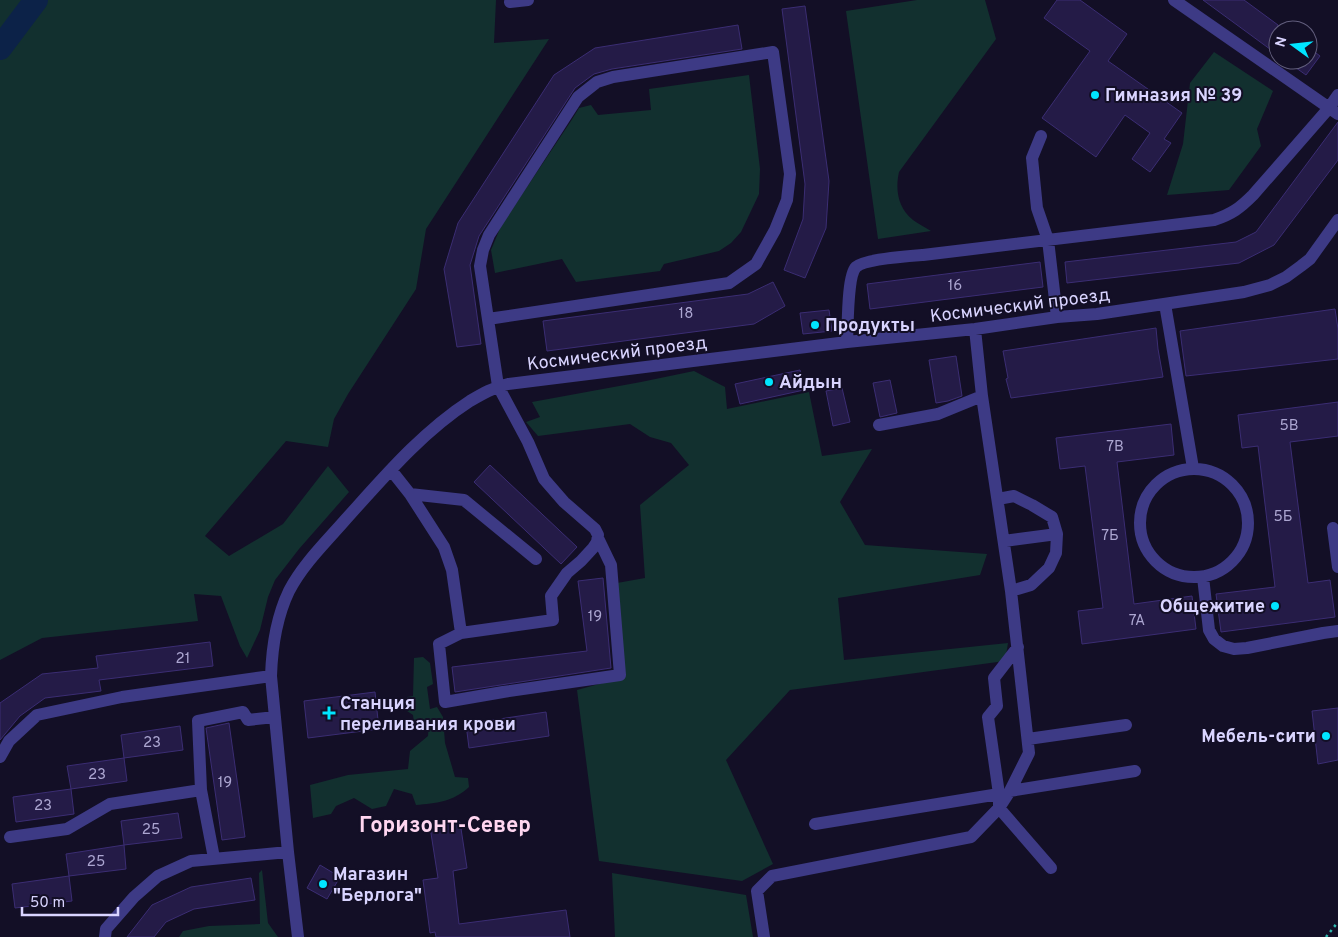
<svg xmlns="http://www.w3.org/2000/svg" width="1338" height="937" viewBox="0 0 1338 937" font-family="Overpass,sans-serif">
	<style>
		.green { fill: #12302f }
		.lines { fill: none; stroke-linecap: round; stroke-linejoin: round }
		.river { stroke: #0c2248; stroke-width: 24 }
		.building { fill: #241b47; stroke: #3b2d73 }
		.path { stroke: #2fb8b0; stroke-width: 2.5; stroke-dasharray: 2.5 4; stroke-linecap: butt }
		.minor { stroke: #3d3a85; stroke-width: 12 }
		.poi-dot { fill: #00e5ff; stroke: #130f26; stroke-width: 2 }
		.labels { text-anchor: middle; stroke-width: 4; stroke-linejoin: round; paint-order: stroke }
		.number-label { font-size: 15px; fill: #aca6d1 }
		.poi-label { font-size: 18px; font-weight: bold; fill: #d9d4ff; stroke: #130f26; text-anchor: start }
		.street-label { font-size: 18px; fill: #d9d4ff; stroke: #130f26 }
		.district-label { font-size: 22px; font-weight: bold; fill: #ffd6f0; stroke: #130f26 }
	</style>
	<rect width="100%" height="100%" fill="#130f26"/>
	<path class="green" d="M0,0h496l-2,43 55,-4 -123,190 -10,60 -68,105 -14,25 -6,28 -42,-6 -81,95 24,20 54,-32 45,-58 21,26 -50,57 -24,31 -7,17 -8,33 -13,28 -7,-12 -19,-50 -27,-2 4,27 -156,17 -42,22z
		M917,0h68l11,39 -97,133c-4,18 -1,36 14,48 5,4 12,7 18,11l-53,8 -32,-228z
		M1214,52l59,39 -16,38 4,17 -32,44 -62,5 16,-51 7,-61z
		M749,75l11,94 -1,25 -18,38 -10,11 -12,8 -55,13 -4,7 -84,11 -14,-23 -67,14 -4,-23 10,-24 70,-105 8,-13 12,-3 7,10 53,-5 -2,-21z
		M694,371l31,16 2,22 82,-17 13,64 50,-7 -32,53 25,43 122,9 -7,21 -142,23 6,62 164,-17 -3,18 -215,29 -64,70 47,104 -31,17 -143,-20 -22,-171 44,-12 -4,-95 28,-5 -5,-73 49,-40 -18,-22 -21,-6 -20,-13 -92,12 -12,-14 14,-5 -8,-15 109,-20z
		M423,657l7,6 3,21 -6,3 3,22 7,-2 6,10 2,26 10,34 13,1 1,9c-16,15 -33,16 -53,18l-4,-11 -18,-5 -8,17 -14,3 -18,-11 -18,8 -5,8 -18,4 -3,-33 38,-10 60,-6 2,-18 18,-15 1,-13h-15l-1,-8 -6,-4v-14l6,-1 1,-38z
		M262,870l6,53 10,14h-99l4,-6 26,-5 51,-2 -1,-51z
		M612,873l134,22 7,42h-138z"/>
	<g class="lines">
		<path class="river" d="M0,48l36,-48"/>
	</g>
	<path class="building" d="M1057,0h23l47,34 -19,27 74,52 -18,26 7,4 -21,29 -18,-13 18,-26 -25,-18 -29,42 -54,-39 48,-67 -46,-33z
		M1203,0h41l34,25v30z
		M805,6l24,175 -3,47 -21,50 -21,-8 19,-51 2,-35 -23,-175z
		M738,25l4,24 -130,20 -18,5 -19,14 -96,148 -9,29 11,79 -24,3 -13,-78 14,-46 96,-148 41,-27z
		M1308,47l12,9 -14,19 -21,-15h23z
		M1338,122v38l-64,85 -35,18 -172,20 -2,-21 171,-20 20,-10z
		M1040,262l3,25 -173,22 -3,-25z
		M773,282l12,24 -31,18 -207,27 -4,-30 205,-27z
		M1335,309l3,20v30l-152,17 -6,-45z
		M829,310l3,21 -29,3 -3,-21z
		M1156,328l2,21 5,28 -152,21 -5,-19 2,-1 -5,-27z
		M956,356l6,40 -14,5 -12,2 -7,-43z
		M800,370l4,20 -64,14 -5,-20z
		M890,380l7,33 -17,4 -7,-34z
		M842,388l8,34 -17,4 -7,-35z
		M1338,402v34l-48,6 18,141 22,-3 5,37 -114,15 -5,-38 59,-7 -17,-141 -16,2 -4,-33z
		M1171,424l3,31 -57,7 17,142 58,-8 4,33 -114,15 -4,-33 25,-3 -18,-142 -25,3 -4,-31z
		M490,465l87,82 -16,17 -87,-82z
		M603,578l8,90 -156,24 -3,-25 135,-16 -9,-70z
		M210,642l3,24 -114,14 2,11 -56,7 -25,18 -20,24v-37l42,-29 56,-6 -2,-12z
		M375,692l4,37 -71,9 -4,-37z
		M1338,708v52l-20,4 -6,-53z
		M546,712l3,24 -80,12 -3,-24z
		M229,723l16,114 -23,3 -16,-112z
		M180,726l3,24 -59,8 -3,-23z
		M124,758l3,23 -56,8 -4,-23z
		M71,789l3,25 -58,8 -3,-25z
		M178,813l4,25 -58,7 -3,-24z
		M460,822l7,46 -14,3 6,53 107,-14 4,27h-134l-1,-5 -5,1 -7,-53 15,-2 -8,-51z
		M124,845l2,24 -57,7 -3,-22z
		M320,865l20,12 -13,22 -20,-11z
		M69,876l3,25 -57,7 -3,-24z
		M251,878l4,22 -61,9 -28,13 -12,15h-27l25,-32 39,-18z"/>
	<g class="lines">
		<path class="path" d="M1326,937l12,-15"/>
		<path class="minor" d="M1174,0l164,114
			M510,2l18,-2
			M1041,136l-9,22 5,50 11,32 9,77
			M1165,304l28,164
			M847,342c1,-15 0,-66 9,-75 9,-8 53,-11 67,-12 97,-11 194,-23 291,-35 18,-6 26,-12 39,-25l76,-87 9,-13
			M982,396l29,195 18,162 -19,38 -11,17v-14l-11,-77 9,-11 -3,-28 24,-31
			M879,425l59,-11 44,-18 -7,-67
			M1140 523a54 54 0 1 1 108 0a54 54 0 1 1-108 0Z
			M391,470l19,24 34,53 8,23 9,63 92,-13 -2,-24 16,-23 14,-12 12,-13 4,-6 1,-7 -3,-6 -31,-27 -20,-23 -16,-37 -30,-56 -18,-120 3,-16 6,-15 89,-138 19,-15 16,-5 160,-25 17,122 -3,26 -12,30 -19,34 -27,19 -241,36
			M410,494l54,6 72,59
			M998,499l16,-3 18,9 20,12 5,17 -1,19 -7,15 -18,17 -20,6
			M1333,528l5,39
			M1004,541l53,-7
			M1203,577l6,53 5,9 9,7 11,3 13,-1 76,-15 15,-2
			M461,633l-22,11 6,58 58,-10 117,-17 -9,-110 -13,-27
			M1028,739l98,-14
			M0,757l9,-16 28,-26 85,-18 149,-21
			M201,790l-3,-69 45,-9 5,8 27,-3
			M1010,791l125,-20
			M815,824l184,-30
			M10,837l57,-8 43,-25 91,-14 13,68
			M105,937l1,-8 28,-32 24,-21 33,-15 97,-9
			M298,937l-10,-85 -17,-176c1,-30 5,-58 18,-85 14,-27 37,-49 57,-72 38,-42 76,-87 124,-118 12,-7 24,-14 38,-17l339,-42 128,-13 82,-12 40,-3 147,-22 26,-7 16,-8 15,-11 9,-7 28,-39
			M764,937l-7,-46 15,-15 199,-39 28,-29 52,60"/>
	</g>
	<g class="poi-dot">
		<circle cx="1095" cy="95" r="5"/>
		<circle cx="815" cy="325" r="5"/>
		<circle cx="769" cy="382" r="5"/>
		<circle cx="1275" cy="606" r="5"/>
		<path d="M326.5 705.5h5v5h5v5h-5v5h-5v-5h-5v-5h5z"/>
		<circle cx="1326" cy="736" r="5"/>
		<circle cx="323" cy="884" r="5"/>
	</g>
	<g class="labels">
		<g class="number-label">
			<text x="955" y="290">16</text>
			<text x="686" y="318">18</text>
			<text x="1289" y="430">5В</text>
			<text x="1115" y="451">7В</text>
			<text x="1283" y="521">5Б</text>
			<text x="1110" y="540">7Б</text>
			<text x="595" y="621">19</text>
			<text x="1137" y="625">7А</text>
			<text x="183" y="663">21</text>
			<text x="152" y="747">23</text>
			<text x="97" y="779">23</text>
			<text x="225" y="787">19</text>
			<text x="43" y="810">23</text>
			<text x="151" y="834">25</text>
			<text x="96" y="866">25</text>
		</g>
		<g class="poi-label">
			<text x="1105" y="101">Гимназия № 39</text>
			<text x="825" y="331">Продукты</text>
			<text x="779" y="388">Айдын</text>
			<text x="1265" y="612" text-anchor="end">Общежитие</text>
			<text x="340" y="709">Станция<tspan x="340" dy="21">переливания крови</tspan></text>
			<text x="1316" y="742" text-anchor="end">Мебель-сити</text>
			<text x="333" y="880">Магазин<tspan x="333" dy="21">"Берлога"</tspan></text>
		</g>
		<g class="street-label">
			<text transform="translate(1020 305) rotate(-7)" y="6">Космический проезд</text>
			<text transform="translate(617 353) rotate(-7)" y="6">Космический проезд</text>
		</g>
		<g class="district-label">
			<text x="445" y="832">Горизонт-Север</text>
		</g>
	</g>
	<g transform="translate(1293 45) rotate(285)"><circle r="24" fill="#130f26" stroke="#625e7d"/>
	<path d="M0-4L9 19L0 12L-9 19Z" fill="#00e5ff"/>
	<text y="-8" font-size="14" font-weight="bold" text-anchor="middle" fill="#d9d4ff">N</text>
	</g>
	<path d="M22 907v8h96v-8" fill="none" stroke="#d9d4ff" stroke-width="2.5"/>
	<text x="30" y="907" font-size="15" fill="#d9d4ff" stroke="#130f26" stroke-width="4" paint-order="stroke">50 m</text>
</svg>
